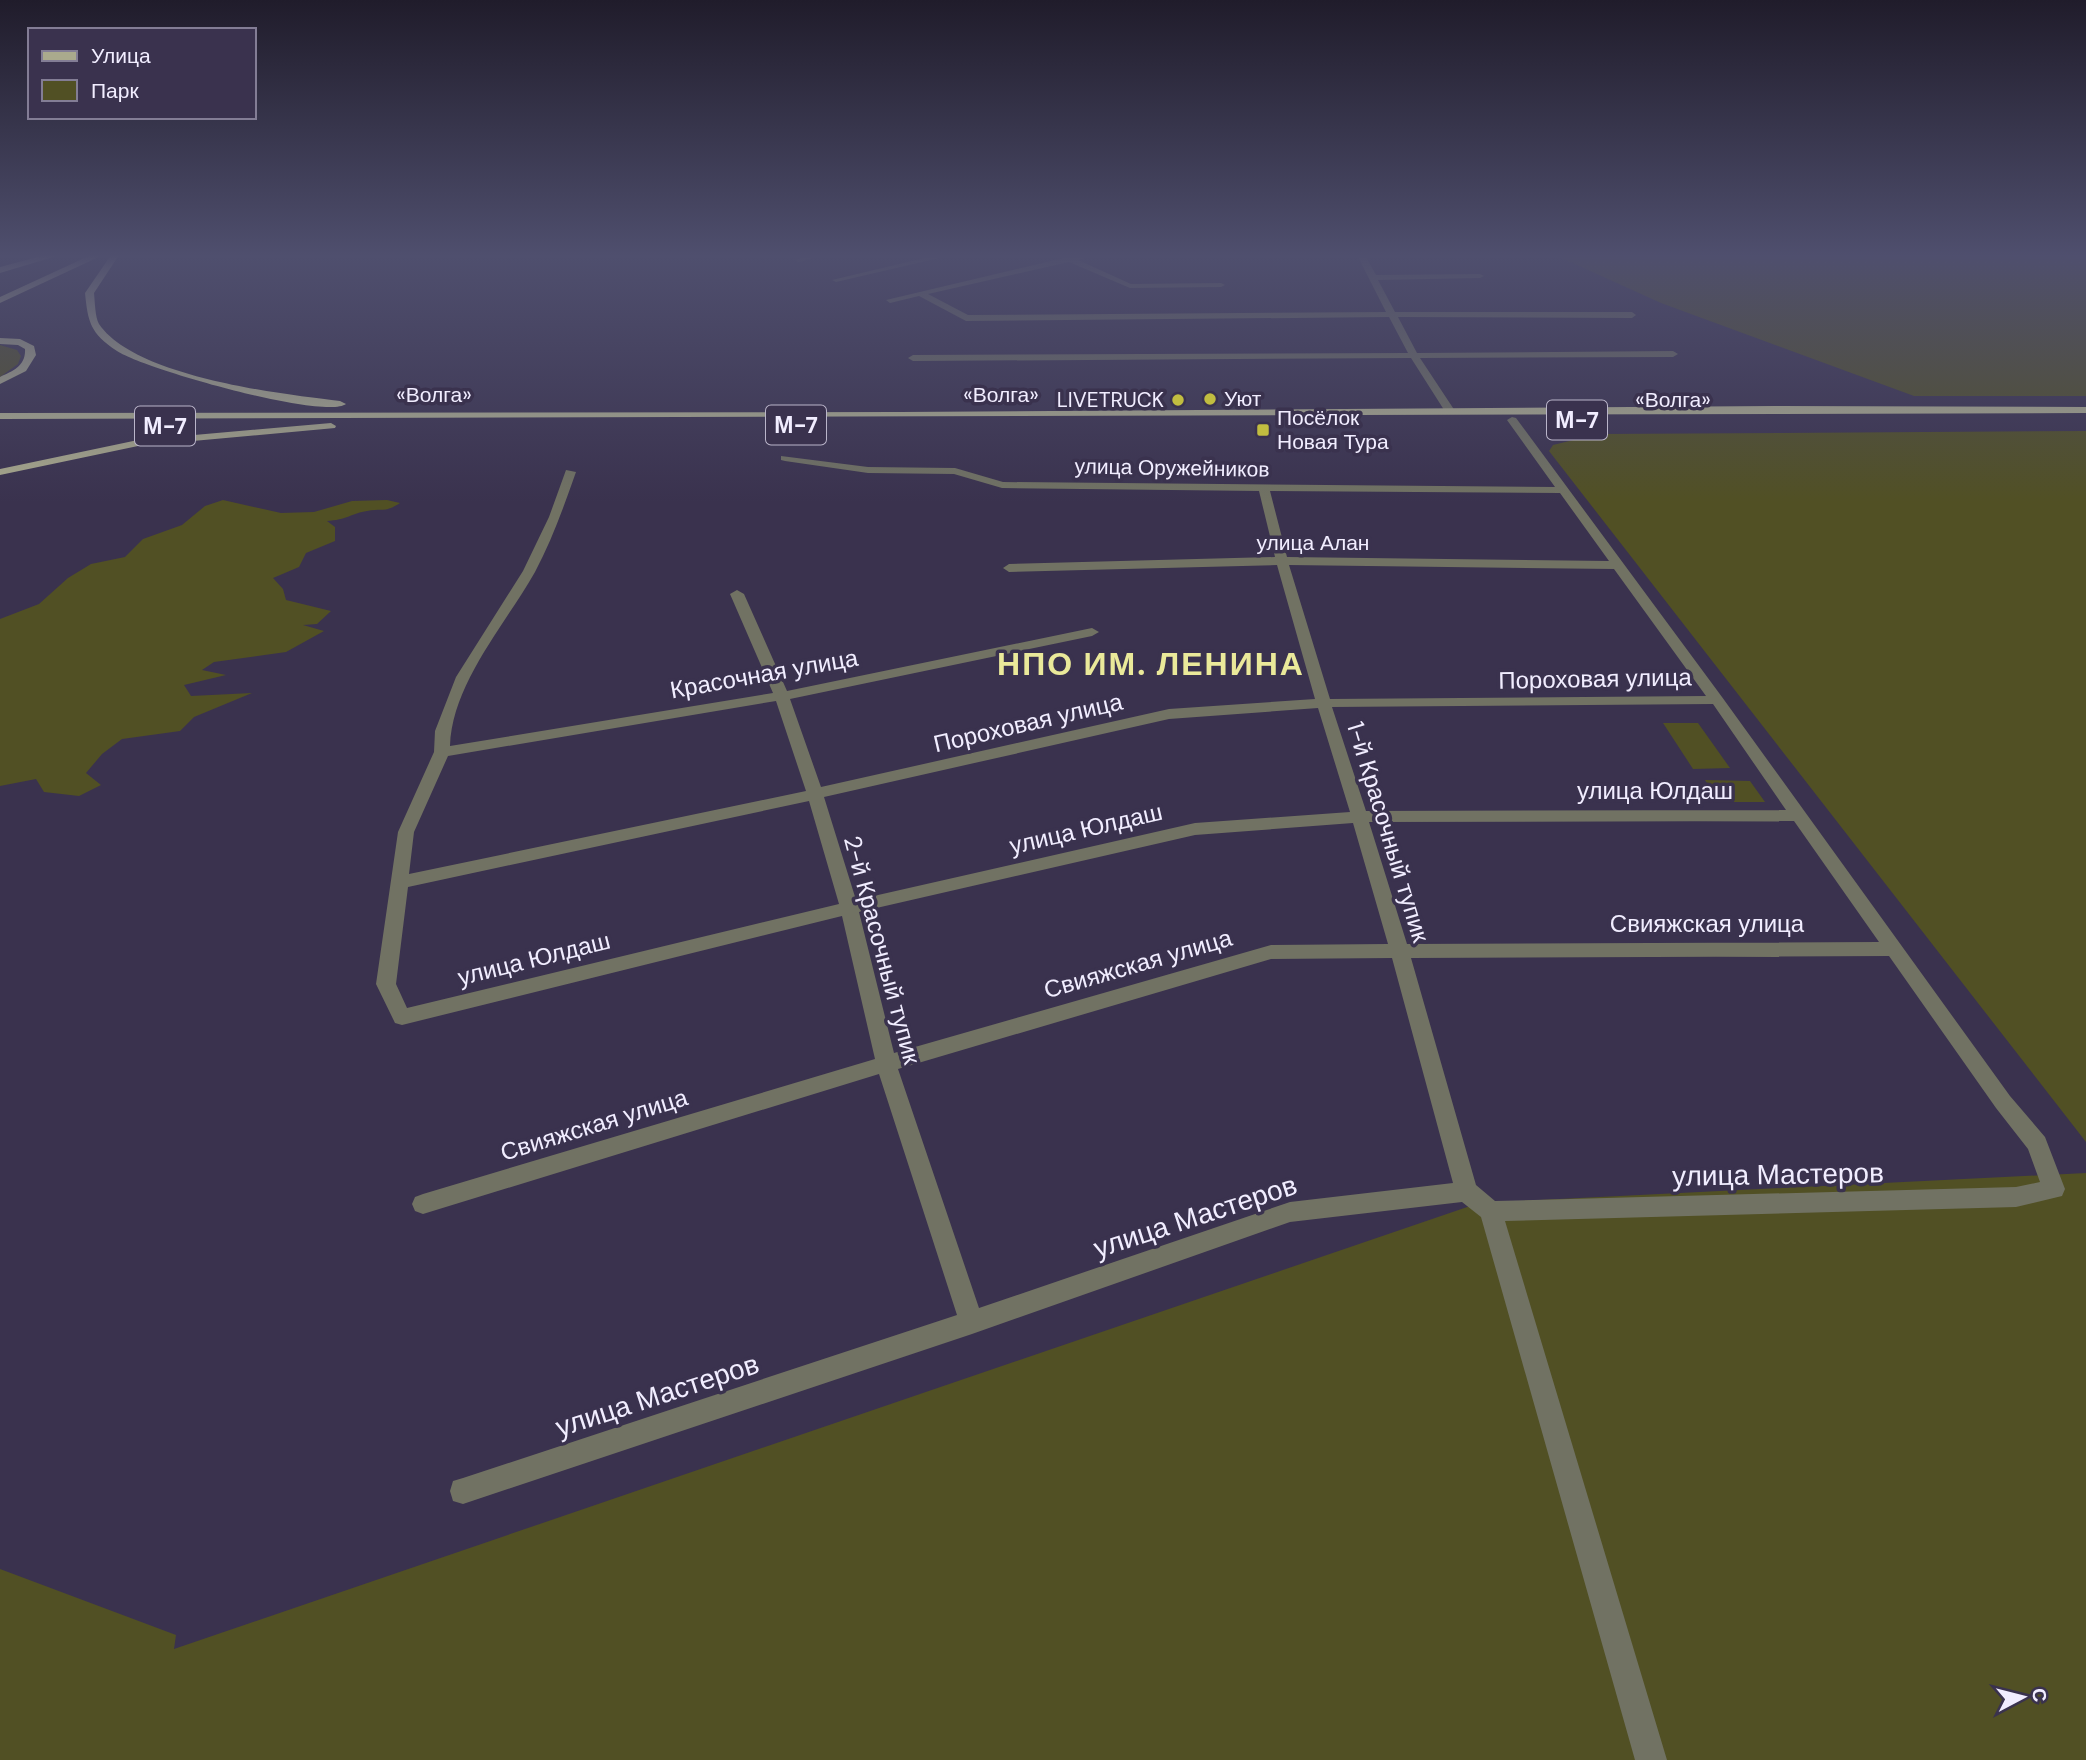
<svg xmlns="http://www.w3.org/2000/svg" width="2086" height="1760" viewBox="0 0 2086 1760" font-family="'DM Sans',sans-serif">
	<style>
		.green { fill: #515024 }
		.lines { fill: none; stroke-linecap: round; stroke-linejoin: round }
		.minor { fill: #717263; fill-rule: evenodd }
		.primary { fill: #aaaa8d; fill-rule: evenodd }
		.trunk { fill: #b5b695; fill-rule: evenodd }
		.poi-dot { fill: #c1bd40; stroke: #3a324e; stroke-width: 2.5 }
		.labels { text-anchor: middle; stroke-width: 7; stroke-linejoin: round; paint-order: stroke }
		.far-street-label { font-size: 21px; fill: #f1edff; stroke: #3a324e }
		.far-poi-label { font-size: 21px; fill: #f1edff; stroke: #3a324e; text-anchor: start }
		.shield { fill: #3a324e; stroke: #bab5ca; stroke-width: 2 }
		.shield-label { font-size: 23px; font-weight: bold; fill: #f1edff }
		.street-label { font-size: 24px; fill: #f1edff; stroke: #3a324e }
		.near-street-label { font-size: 28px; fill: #f1edff; stroke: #3a324e }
		.district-label { font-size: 32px; font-weight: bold; letter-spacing: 2px; fill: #eae99a; stroke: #3a324e }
	</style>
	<rect width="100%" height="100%" fill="#3a324e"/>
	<path class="green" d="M1555,255h531v141h-172l-253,-93z
		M0,345l17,5 4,6 -3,8 -18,13z
		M2086,431v711l-537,-691 4,-6 45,-11z
		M223,500l58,13 33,-1 38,-11 35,-1 13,3c-15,10 -17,5 -33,8 -14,2 -21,9 -40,10l8,6v14l-29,12 -7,14 -26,11 10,11 3,11 45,11 -14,13 -14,1 21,6 -38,21 -72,10 -12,8 24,5 -42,10 7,11 61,-3 -58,24 -14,14 -58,8 -20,15 -16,19 15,12 -22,11 -35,-4 -8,-13 -36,7v-167l39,-15 29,-26 23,-14 34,-7 18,-18 39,-14 23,-19z
		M1663,723h35l32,45 -37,1z
		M1705,780l45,1 15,21h-47z
		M2086,1173v587h-2086v-191l176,66 -2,14 1305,-446z"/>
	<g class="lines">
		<path class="minor" d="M809,255h14l-24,7 -4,-2z
			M937,255h15l-116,27 -4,-2z
			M1096,255l-18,5 53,24 90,-1 4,2 -4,2 -91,1 -61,-26 -141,32 40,21 418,-3 -29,-57h8l11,20 104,-1 4,2 -4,2 -102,2 17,32h237l4,3 -4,3 -234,-1 19,36 256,-2 5,3 -5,3 -253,1 35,53 -5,3 -4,-1 -35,-55 -498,3 -5,-3 5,-3 495,-2 -19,-36 -423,4 -47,-25 -29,7 -4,-3 182,-43z
			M1512,417l4,1 206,279 288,399 35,41 20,52 -3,7 -46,11 -511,14 162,539h-32l-154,-543 -19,-15 -172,20 -318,112 -509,170 -10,-3 -3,-10 3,-10 10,-3 494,-163 -78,-241 -456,140 -8,-3 -3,-7 3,-7 8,-3 452,-135 -33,-143 -440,109 -7,-2 -19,-39 22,-152 36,-80 1,-21 21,-54 67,-106 26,-54 17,-47 10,2c-12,34 -24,68 -41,100 -30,53 -83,112 -85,174l323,-53 -43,-99 7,-4 7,4 43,97 305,-63 7,4 -7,4 -302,63 31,88 348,-78 146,-10 -38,-134 -268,7 -6,-4 6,-4 266,-7 -16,-66 -257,-3 -48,-14 -86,-1 -83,-12 -4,-1v-4l87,11 87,1 48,14 552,5 -48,-67zM1270,491l290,2 49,68 -322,-4zM1289,565l325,4 92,127 -376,3zM776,701l30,90 -397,83 5,-42 34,-76zM1713,704l73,106 -420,1 -34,-104zM1318,708l32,104 -155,11 -339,77 -32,-103 345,-78zM809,801l30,103 -432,104 -11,-24 12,-97zM1794,821l85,121 -472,2 -38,-122zM1353,823l35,121 -117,1 -377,108 -35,-141 336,-77zM1889,956l107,152 32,41 12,33 -24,5 -521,14 -19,-16 -65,-227zM1392,958l61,225 -163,19 -311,106 -81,-239 373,-110z"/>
		<path class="primary" d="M331,423l5,3 -1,2 -197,18 -138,29v-6l138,-29z"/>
		<path class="trunk" d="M45,255h15l-60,18v-6z
			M91,255h12l-103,48v-6z
			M111,255h8l-25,38c1,9 1,24 5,31 36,53 181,70 241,77l6,3c-22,16 -202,-35 -229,-53 -27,-18 -29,-29 -32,-58z
			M0,338l20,1 14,7 2,9 -10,16 -26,13v-7c13,-6 26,-11 25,-28l-7,-4 -18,-1z
			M1774,406l312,1v6l-2086,6v-6l901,-1z"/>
	</g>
	<linearGradient id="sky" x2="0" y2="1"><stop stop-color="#201c2b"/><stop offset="0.51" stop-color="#4f4f6e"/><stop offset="1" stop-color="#4f4f6e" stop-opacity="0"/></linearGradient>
	<rect width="2086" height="502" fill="url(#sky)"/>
	<g class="poi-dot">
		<circle cx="1210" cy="399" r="7"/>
		<circle cx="1178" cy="400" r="7"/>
		<rect x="1256" y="423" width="14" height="14" rx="3.5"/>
	</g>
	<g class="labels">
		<g class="far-street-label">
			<text x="434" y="402">«Волга»</text>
			<text x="1001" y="402">«Волга»</text>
			<text x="1673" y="407">«Волга»</text>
			<text transform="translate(1172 468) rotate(1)" y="7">улица Оружейников</text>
			<text x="1313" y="550">улица Алан</text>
		</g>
		<g class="far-poi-label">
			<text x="1224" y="406">Уют</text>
			<text x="1164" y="407" text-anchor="end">LIVETRUCK</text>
			<text x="1277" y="425">Посёлок<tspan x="1277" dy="24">Новая Тура</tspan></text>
		</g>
		<g class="shield">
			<rect x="1547" y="400.5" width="60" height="39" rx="5"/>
			<rect x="766" y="405.5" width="60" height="39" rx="5"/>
			<rect x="135" y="406.5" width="60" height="39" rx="5"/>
		</g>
		<g class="shield-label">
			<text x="1577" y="428">М-7</text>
			<text x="796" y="433">М-7</text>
			<text x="165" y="434">М-7</text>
		</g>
		<g class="street-label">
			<text transform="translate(764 674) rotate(-10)" y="8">Красочная улица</text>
			<text transform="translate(1595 679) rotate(-1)" y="8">Пороховая улица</text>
			<text transform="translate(1028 723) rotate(-13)" y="8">Пороховая улица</text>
			<text x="1655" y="799">улица Юлдаш</text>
			<text transform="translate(1086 829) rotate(-13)" y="8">улица Юлдаш</text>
			<text transform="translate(1388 832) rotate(73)" y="8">1-й Красочный тупик</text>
			<text x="1707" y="932">Свияжская улица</text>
			<text transform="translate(882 950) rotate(75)" y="8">2-й Красочный тупик</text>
			<text transform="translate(534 959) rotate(-14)" y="8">улица Юлдаш</text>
			<text transform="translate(1138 964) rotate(-16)" y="8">Свияжская улица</text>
			<text transform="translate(594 1125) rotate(-17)" y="8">Свияжская улица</text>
		</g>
		<g class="near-street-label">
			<text transform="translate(1778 1174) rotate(-1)" y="10">улица Мастеров</text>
			<text transform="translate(1195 1216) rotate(-18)" y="10">улица Мастеров</text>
			<text transform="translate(657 1395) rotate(-18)" y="10">улица Мастеров</text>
		</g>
		<g class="district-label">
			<text x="1151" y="675">НПО ИМ. ЛЕНИНА</text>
		</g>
	</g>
	<rect x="28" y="28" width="228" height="91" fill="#3a324e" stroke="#837d95" stroke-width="2"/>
	<rect x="42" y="51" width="35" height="10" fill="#aaaa8d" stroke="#837d95" stroke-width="2"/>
	<text x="91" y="63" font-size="21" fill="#f1edff">Улица</text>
	<rect x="42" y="80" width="35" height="21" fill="#515024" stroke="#837d95" stroke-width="2"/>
	<text x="91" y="98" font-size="21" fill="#f1edff">Парк</text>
	<g transform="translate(2023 1697) rotate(83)" stroke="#3a324e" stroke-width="5" paint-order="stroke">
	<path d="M0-5L12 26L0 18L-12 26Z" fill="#f1edff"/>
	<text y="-10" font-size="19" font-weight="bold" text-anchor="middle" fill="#f1edff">С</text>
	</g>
</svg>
